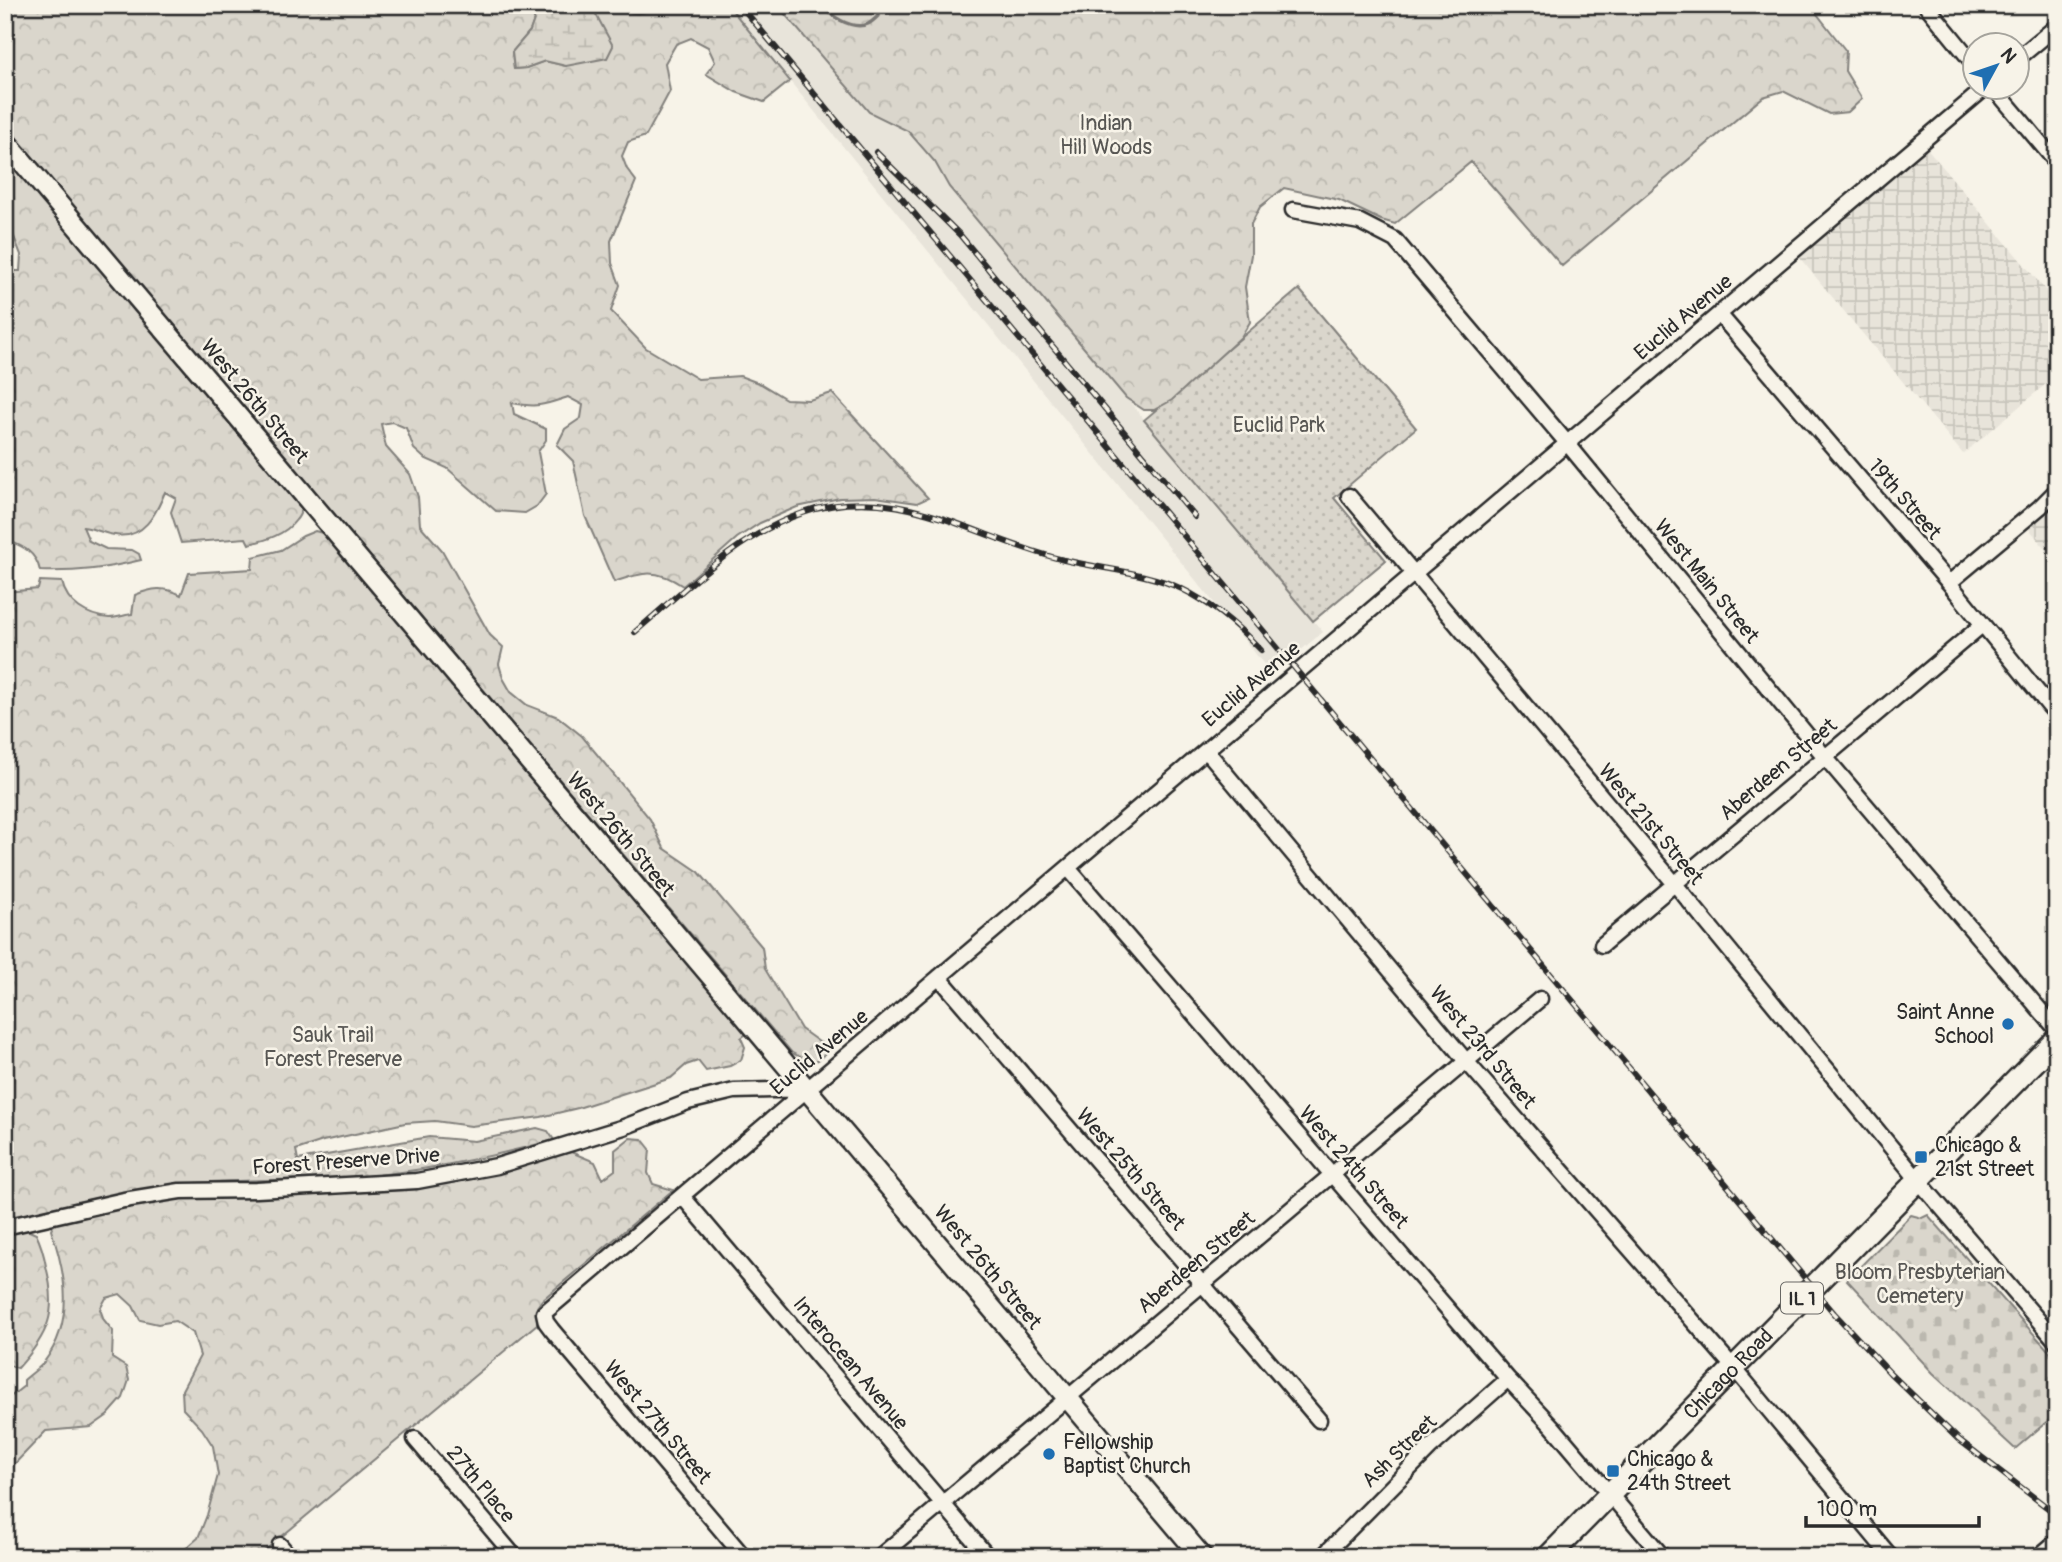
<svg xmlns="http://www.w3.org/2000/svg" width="2062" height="1562" viewBox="0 0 2062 1562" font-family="Pangolin,sans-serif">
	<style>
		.built { fill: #e8e4da }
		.industrial { fill: url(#industrial-grid) }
		.grass { fill: url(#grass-dots); stroke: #82807c; stroke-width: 2 }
		.forest { fill: url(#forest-crowns); stroke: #82807c; stroke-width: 2 }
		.wetland { fill: url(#wetland-marsh); stroke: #82807c; stroke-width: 2 }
		.cemetery { fill: url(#cemetery-stones); stroke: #82807c; stroke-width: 2 }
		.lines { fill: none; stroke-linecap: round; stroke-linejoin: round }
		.stream { stroke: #7a7874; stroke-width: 3.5 }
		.street-casing { stroke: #2b2b2b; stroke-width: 19 }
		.secondary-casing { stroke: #2b2b2b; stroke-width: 24 }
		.primary-casing { stroke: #2b2b2b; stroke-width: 26 }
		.street { stroke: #f7f3e8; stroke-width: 14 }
		.secondary { stroke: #f7f3e8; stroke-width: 19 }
		.primary { stroke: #f7f3e8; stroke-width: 21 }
		.rail-casing { stroke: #2b2b2b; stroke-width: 6 }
		.rail { stroke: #f7f3e8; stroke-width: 3.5; stroke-dasharray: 10; stroke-linecap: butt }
		.poi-dot { fill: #1f6fb2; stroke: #f7f3e8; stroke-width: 2.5 }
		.labels { text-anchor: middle; stroke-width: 5; stroke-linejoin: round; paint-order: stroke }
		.shield { fill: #f7f3e8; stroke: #686764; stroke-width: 2 }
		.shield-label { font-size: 19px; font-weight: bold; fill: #2b2b2b }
		.park-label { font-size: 21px; fill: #575653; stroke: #f7f3e8 }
		.street-label { font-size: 21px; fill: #2b2b2b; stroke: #f7f3e8 }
		.poi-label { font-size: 21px; fill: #2b2b2b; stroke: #f7f3e8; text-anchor: start }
	</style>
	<defs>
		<pattern id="industrial-grid" width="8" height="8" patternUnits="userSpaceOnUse" patternTransform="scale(1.75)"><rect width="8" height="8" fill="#e8e4da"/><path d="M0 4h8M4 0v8" fill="none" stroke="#c7c4bb"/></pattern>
		<pattern id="grass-dots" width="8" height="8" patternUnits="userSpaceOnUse" patternTransform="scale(1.75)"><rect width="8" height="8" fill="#dad6cc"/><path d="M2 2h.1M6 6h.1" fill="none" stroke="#bbb8af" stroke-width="1.8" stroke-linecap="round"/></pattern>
		<pattern id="forest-crowns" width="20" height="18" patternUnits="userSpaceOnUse" patternTransform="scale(1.75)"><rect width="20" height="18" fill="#dad6cc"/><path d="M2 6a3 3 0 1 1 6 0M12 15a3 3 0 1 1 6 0" fill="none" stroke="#bbb8af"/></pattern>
		<pattern id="wetland-marsh" width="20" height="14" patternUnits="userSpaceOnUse" patternTransform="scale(1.75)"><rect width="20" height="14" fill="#dad6cc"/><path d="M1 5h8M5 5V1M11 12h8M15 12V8" fill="none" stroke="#bbb8af"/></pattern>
		<pattern id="cemetery-stones" width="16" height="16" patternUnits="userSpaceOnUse" patternTransform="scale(1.75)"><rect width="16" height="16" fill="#dad6cc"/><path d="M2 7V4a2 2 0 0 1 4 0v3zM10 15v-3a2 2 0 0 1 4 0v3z" fill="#bbb8af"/></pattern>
	</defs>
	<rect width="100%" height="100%" fill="#f7f3e8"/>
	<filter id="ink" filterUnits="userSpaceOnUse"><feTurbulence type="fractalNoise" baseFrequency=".0143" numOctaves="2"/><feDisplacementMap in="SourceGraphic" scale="14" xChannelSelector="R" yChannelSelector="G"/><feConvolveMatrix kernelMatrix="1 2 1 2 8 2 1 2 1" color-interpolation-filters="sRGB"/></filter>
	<g filter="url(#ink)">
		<path class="built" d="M728,5h49l92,107 39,19 27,31 14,25 374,445 -51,42z"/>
		<path class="industrial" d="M1926,147l131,157v78l-4,-4 -90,76 -164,-197z
			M2057,499v64l-31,-38z"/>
		<path class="grass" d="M1299,289l117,139 -82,70 52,62 -73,61 -169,-201z"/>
		<path class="forest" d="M5,5h546l-16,12 -5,14 -18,21 2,17 12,-1 19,-7 21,5 25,-58v-3h27l5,5 31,-1 5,-4h69l62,76 -26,21 -28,-10 -30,-18 9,-12 -7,-15 -17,-9 -15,6 -11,19 5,28 -24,45 -18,6 -6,14 5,13 9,12 -25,60 1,22 8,22 -9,26 35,37 52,31 42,-3 21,8 25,15 23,1 23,-7 96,105 -11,5 -42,-6 -35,1 -43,9 -37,16 -23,15 -54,48c-27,-18 -40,-14 -69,-4l-29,-66 -12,-55 -16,-16 8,-16 16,-11 2,-13 -15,-8c-24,8 -30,11 -56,6l2,11 32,15v11l-8,12 8,42 -9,12 -12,7 -29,-2 -49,-43 -23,-10 -10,-9 -8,-21 -14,-6 -11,2 5,23 24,27 8,23 2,28 22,25 48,85 13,12 -4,17 4,14 8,14 16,13 31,12 24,19 68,83 14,29 35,24 63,75 3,22 36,60 18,13 12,6 -13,12 -8,2 -18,-9 -787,-926z
			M777,5h1033l36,46 -1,20 17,28 -14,13 -19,2 -46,-23 -20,6 -201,169 -91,-104 -76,62 -14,-4 -42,-20 -55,-12 -24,19 -9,17v31l-6,32 5,35 -9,15 -69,63 -18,10h-10l-18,-12 -177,-211 -14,-25 -27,-31 -39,-19z
			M20,168l284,336c-2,5 -4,12 -8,16 -11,15 -30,20 -47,24l-3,-6 -65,5 -10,-31 5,-14 -11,-6c-9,22 -22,48 -50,43 -11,-1 -21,-7 -32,-8l6,14 17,8 26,1 7,4 2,6c-37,9 -63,12 -101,11 -4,-20 -18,-25 -35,-32v-272l2,4h13l1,-16 -15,-39 -1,-44z
			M315,531l15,4 420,496 -9,7 4,9 -4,13 -11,6 -24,5 -8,-10 -12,4 -15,13 -93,30 -37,9 -70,9 -36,-5 -30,2 -82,18 -27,9 2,10 131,-23 45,4 63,-13 11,3 6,9c-70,19 -140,34 -213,38 -53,3 -106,1 -159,6 -60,6 -119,22 -177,35v-627l33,-3 2,-8 22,1c5,22 25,34 47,36 7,0 16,-3 23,-4l3,-19c17,-7 29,-9 46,0l8,-22 63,-4 1,-12 28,-7 22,-14z
			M630,1138l12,1 8,10 -2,24 5,11 20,6 -131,110 -5,7v17l-280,233h-81l22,-19 9,-23 11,-40 -5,-29 -11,-17 -19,-20 -1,-19 18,-34 -7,-23 -18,-12 -17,3 -18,-4 -7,-14 -13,-12 -14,4 -6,11 4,11 9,11 -1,27 14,9 3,13 -6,18 -15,17 -17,12 -45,4 -41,43v-73l19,-15v-6c6,-6 15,-11 20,-18 31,-40 22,-89 7,-132l2,-4 5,-5 99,-20 28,-3 177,-7 51,-4 93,-18 65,-17 24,10 8,17 12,-9v-20z
			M27,1230l9,4c5,10 8,21 10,32 12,46 3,68 -28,102l-13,-4v-130z"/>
		<path class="wetland" d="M551,5h40l22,41 -6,12 -41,8 -21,-5 -19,7 -12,1 -2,-17 18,-21 5,-14z
			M618,5h41c-13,10 -29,12 -41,0z"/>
		<path class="cemetery" d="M1911,1215l11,3 6,-3 129,145v53l-42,36 -82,-76 -86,-93z"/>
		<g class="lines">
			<path class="stream" d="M820,5c12,11 31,26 48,19 4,-2 7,-5 10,-8v-11
				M5,9l5,-4"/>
			<g class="street-casing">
				<path id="street" d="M1926,5l48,59
					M2016,60l41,-34
					M1994,88l63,75
					M1293,210l67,12 35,18 172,203 258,314 232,273
					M1719,314l230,269 101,124 7,7
					M1349,496l326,388 243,296 139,162
					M1949,583l91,-76 17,-17
					M1206,750l260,311 268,307 157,189
					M1068,868l440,511 45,48 110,130
					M1602,945l380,-320
					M939,977l380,443
					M682,1196l306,361
					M5,1227l119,-27 56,-9 77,-1 160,-9 80,-15 127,-39 64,-25 46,-11 74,-2
					M415,1439l100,118
					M280,1545l10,12
					M744,1557l-192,-227 -6,-8 -2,-9 1441,-1225
					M879,1557l661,-558
					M1322,1557l108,-109 78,-69
					M2038,1557l19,-16"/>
			</g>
			<g class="secondary-casing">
				<path id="secondary" d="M5,141l1197,1416"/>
			</g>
			<g class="primary-casing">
				<g id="primary">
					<path id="s1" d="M1548,1557l509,-518"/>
				</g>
			</g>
			<use href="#street" class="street"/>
			<use href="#secondary" class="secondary"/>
			<use href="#primary" class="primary"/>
			<g class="rail-casing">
				<path id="rail" d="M740,5l1094,1308 56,60 68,66 99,76
					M876,152l84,83 235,282
					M635,632c52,-44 102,-96 168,-119 95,-33 172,26 261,47 37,9 83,12 118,29 31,15 56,37 79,61"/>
			</g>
			<use href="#rail" class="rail"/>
		</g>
	</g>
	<g class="poi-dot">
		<circle cx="2008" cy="1024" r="7"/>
		<rect x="1914" y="1150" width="14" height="14" rx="3.5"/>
		<circle cx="1049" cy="1454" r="7"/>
		<rect x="1606" y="1464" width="14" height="14" rx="3.5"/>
	</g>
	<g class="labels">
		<rect class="shield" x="1781" y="1282.5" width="42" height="31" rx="5"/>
		<g class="shield-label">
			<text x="1802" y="1305">IL 1</text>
		</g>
		<g class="park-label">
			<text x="1106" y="130">Indian<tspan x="1106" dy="24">Hill Woods</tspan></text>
			<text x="1279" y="432">Euclid Park</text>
			<text x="333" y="1042">Sauk Trail<tspan x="333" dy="24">Forest Preserve</tspan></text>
			<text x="1920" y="1279">Bloom Presbyterian<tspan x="1920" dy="24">Cemetery</tspan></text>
		</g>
		<g class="street-label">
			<text transform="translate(1683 317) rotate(-40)" y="7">Euclid Avenue</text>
			<text transform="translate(255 401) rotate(50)" y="7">West 26th Street</text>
			<text transform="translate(1905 499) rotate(49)" y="7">19th Street</text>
			<text transform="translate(1707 581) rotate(51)" y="7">West Main Street</text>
			<text transform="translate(1251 684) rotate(-40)" y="7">Euclid Avenue</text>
			<text transform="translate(1778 769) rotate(-40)" y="7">Aberdeen Street</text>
			<text transform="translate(1651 824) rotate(50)" y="7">West 21st Street</text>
			<text transform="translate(621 834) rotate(50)" y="7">West 26th Street</text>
			<text transform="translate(1483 1047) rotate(50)" y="7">West 23rd Street</text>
			<text transform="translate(819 1052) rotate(-40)" y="7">Euclid Avenue</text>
			<text transform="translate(346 1161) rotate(-4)" y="7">Forest Preserve Drive</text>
			<text transform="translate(1354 1167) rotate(49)" y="7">West 24th Street</text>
			<text transform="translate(1131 1169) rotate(49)" y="7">West 25th Street</text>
			<text transform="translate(1196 1262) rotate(-40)" y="7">Aberdeen Street</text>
			<text transform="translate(988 1267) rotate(50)" y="7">West 26th Street</text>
			<text transform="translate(851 1363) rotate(50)" y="7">Interocean Avenue</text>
			<text dy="7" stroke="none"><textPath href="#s1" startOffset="257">Chicago Road</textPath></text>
			<text transform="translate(658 1422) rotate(50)" y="7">West 27th Street</text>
			<text transform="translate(1399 1451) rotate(-44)" y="7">Ash Street</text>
			<text transform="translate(481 1484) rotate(50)" y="7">27th Place</text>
		</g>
		<g class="poi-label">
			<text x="1994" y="1019" text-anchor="end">Saint Anne<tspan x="1994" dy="24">School</tspan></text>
			<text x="1935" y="1152">Chicago &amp;<tspan x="1935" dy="24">21st Street</tspan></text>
			<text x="1063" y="1449">Fellowship<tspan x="1063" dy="24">Baptist Church</tspan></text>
			<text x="1627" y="1466">Chicago &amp;<tspan x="1627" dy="24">24th Street</tspan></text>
		</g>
	</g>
	<rect width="2062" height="1562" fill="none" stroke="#f7f3e8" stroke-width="28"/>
	<rect x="14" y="14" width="2034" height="1534" fill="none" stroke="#2b2b2b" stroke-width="2.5" filter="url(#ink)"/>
	<g transform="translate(1996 66) rotate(50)"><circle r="33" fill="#f7f3e8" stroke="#a5a39c" stroke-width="2"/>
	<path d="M0-5L12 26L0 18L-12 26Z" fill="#1f6fb2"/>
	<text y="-10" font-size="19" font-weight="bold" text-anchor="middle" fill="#2b2b2b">N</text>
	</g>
	<path d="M1806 1516v10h173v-10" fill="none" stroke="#2b2b2b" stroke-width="3.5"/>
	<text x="1817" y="1516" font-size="21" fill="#2b2b2b" stroke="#f7f3e8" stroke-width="5" paint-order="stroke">100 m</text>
</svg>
